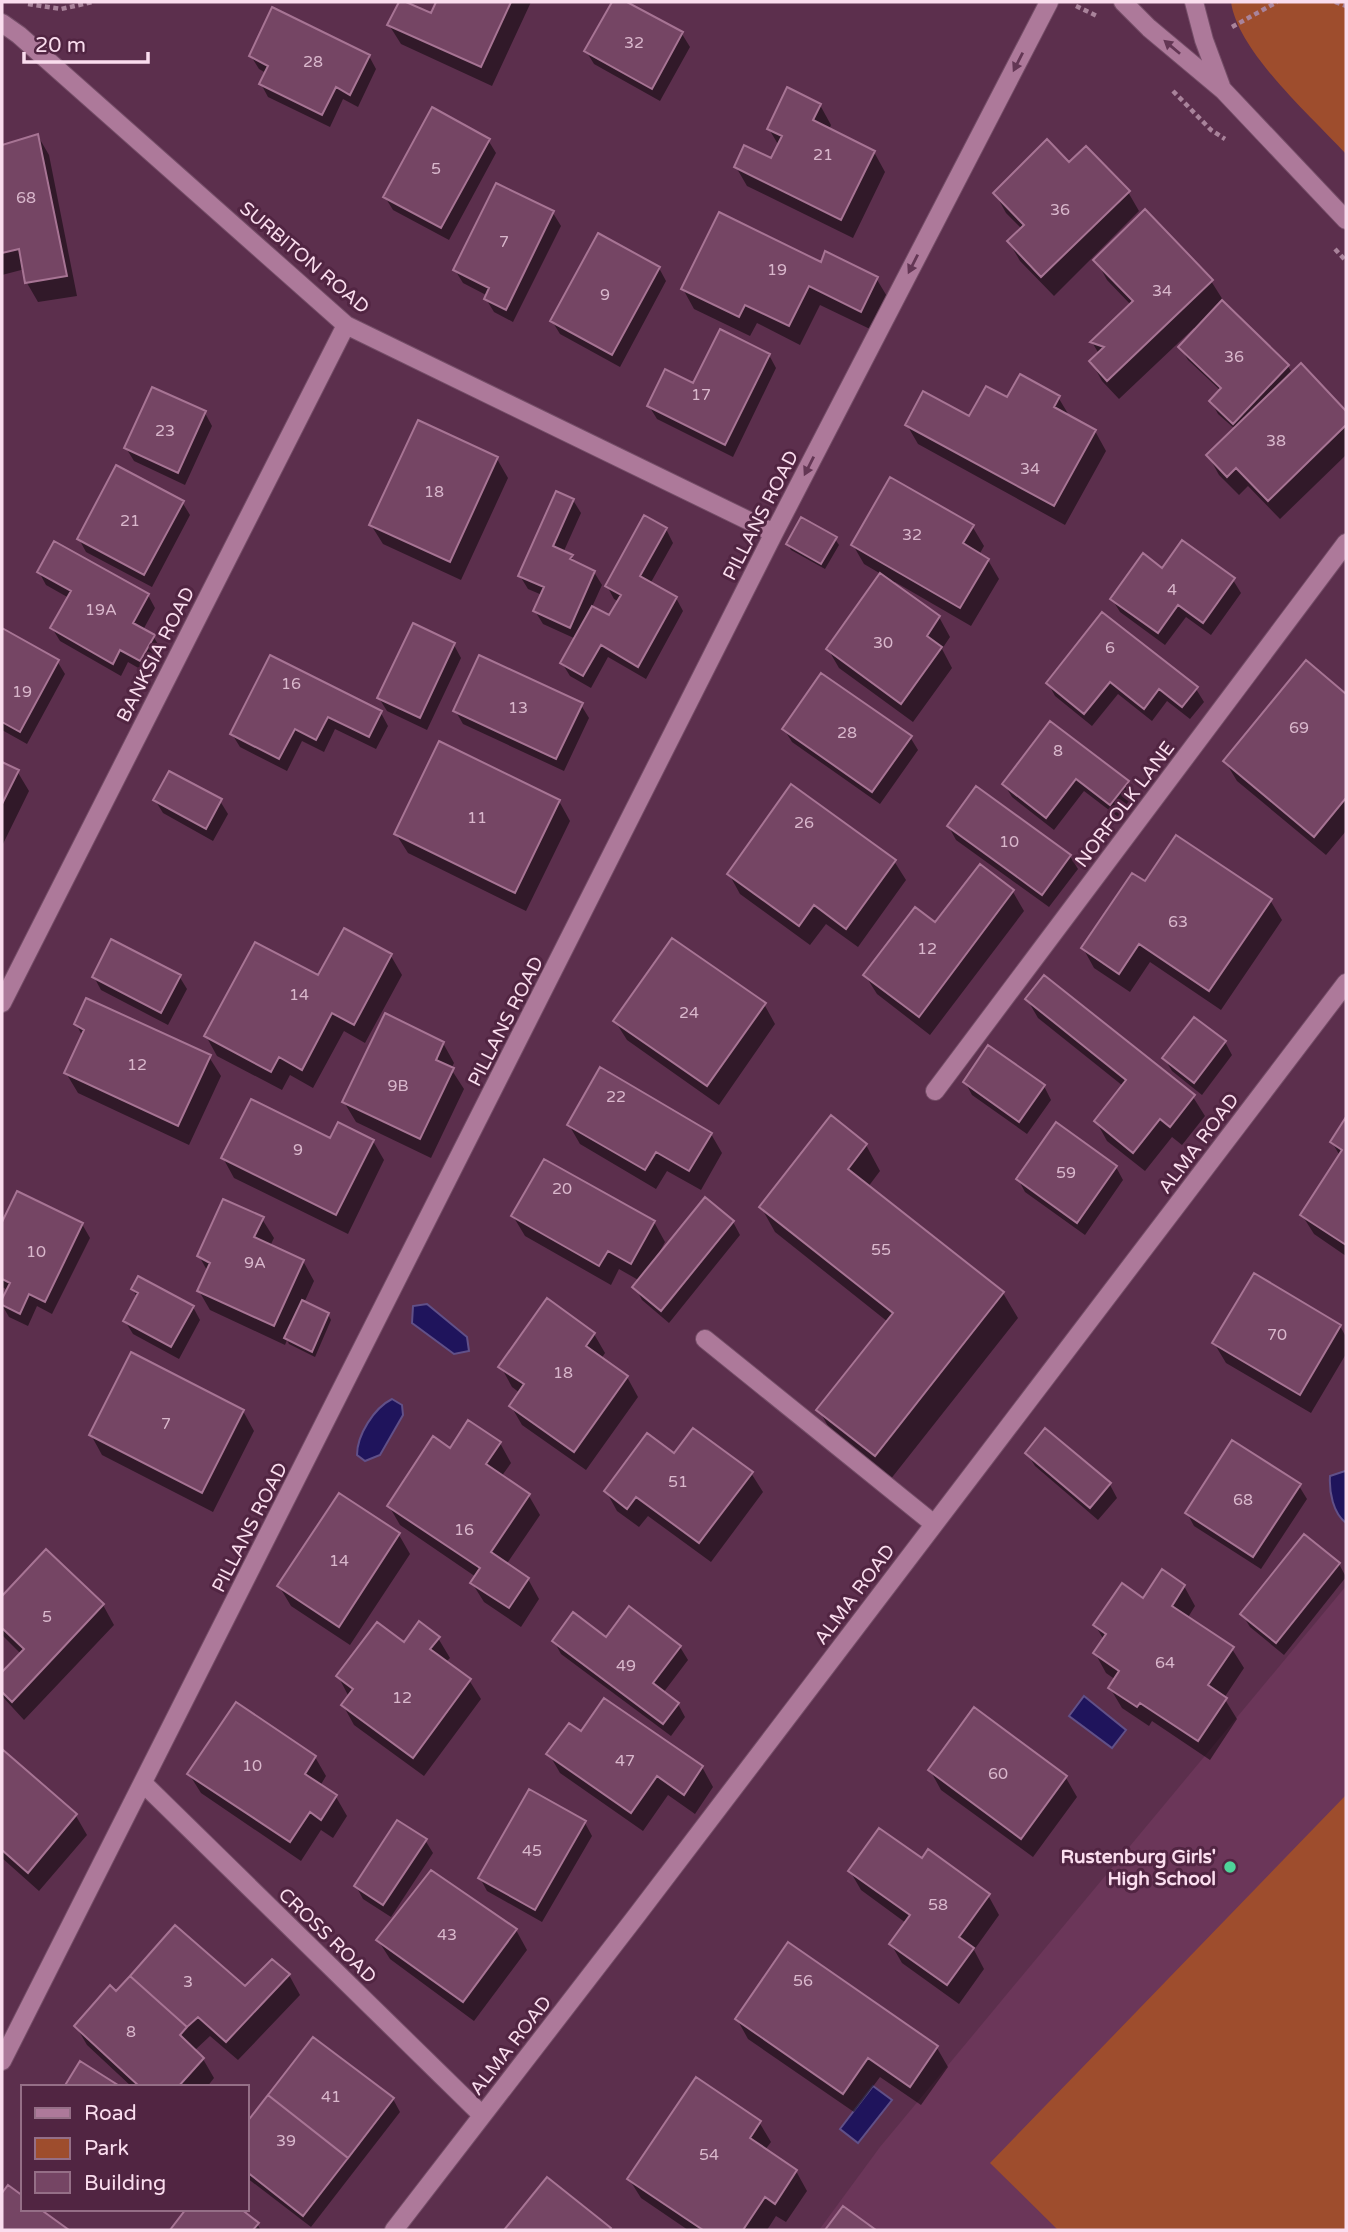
<svg xmlns="http://www.w3.org/2000/svg" width="1348" height="2232" viewBox="0 0 1348 2232" font-family="'Varela Round',sans-serif">
	<style>
		.built { fill: #6b3659 }
		.green { fill: #9e4d2d }
		.water { fill: #1f145c; stroke: #615088; stroke-width: 2 }
		.shadow { fill: #0007 }
		.building { fill: #754564; stroke: #a77494; stroke-width: 2 }
		.lines { fill: none; stroke-linecap: round; stroke-linejoin: round }
		.minor-casing { stroke: #744d67; stroke-width: 20 }
		.path { stroke: #a9839b; stroke-width: 4.5; stroke-dasharray: 5 3.5; stroke-linecap: butt }
		.minor { stroke: #ad799a; stroke-width: 18 }
		.oneway { fill: #633654 }
		.poi-dot { fill: #4ed399; stroke: #512542; stroke-width: 2.5 }
		.labels { text-anchor: middle; stroke-width: 6; stroke-linejoin: round; paint-order: stroke }
		.number-label { font-size: 16px; fill: #d9b7cc }
		.street-label { font-size: 19px; fill: #faddee; stroke: #512542 }
		.poi-label { font-size: 19px; font-weight: bold; fill: #faddee; stroke: #512542; text-anchor: end }
	</style>
	<rect width="100%" height="100%" fill="#5c2f4d"/>
	<path class="built" d="M1346,1586v644h-527l61,-83z"/>
	<path class="green" d="M1231,2h115v152c-34,-37 -108,-102 -115,-152z
		M1346,1795v435h-288l-68,-67z"/>
	<path class="water" d="M427,1304l40,33 2,14 -15,3 -42,-31 1,-17z
		M392,1399l10,6 1,10 -23,40 -15,6 -8,-6c0,-20 17,-47 35,-56z
		M1345,1471h1v52c-13,-10 -17,-31 -16,-47z
		M1084,1696l42,34 -14,18 -43,-32z
		M873,2086l19,14 -34,43 -18,-14z"/>
	<path class="shadow" d="M400,2l31,13 7,-13h93l-39,84 -91,-42 -12,-19z
		M614,2h10l58,32 8,13 -30,54 -66,-37 -8,-13z
		M251,56h118l7,13 -18,38 -15,-8 -13,28 -62,-30 -7,-13 5,-11 -7,-4z
		M820,105l11,20 -2,5 45,22 11,20 -32,66 -106,-52 -11,-19 36,-7 7,-14 -10,-17z
		M38,136l11,19 28,141 -39,6 -11,-19 -2,-14 -23,6v-129z
		M488,140l8,13 -47,87 -56,-30 -8,-13z
		M1128,192l11,19 -85,85 -34,-35 -11,-19 13,-13 -16,-16 -11,-20z
		M553,213l8,13 -48,96 -19,-10 -8,-13 2,-3 -25,-13 -8,-13z
		M1096,260l115,21 12,19 -2,2 67,64 4,7 8,-8 46,48v42l-66,64 -32,-33 -9,9 -20,-20 -11,-20 27,-26 -17,-15 -7,-13 10,-10 -33,-31 -8,-13 16,-17 -2,-2 -75,71 -17,-18 -11,-20 8,-7 -7,-12 39,-37 -24,-25z
		M822,264l54,14 12,20 -16,32 -52,-25 -20,40 -43,-22 -7,13 -56,-27 -11,-20z
		M659,268l7,13 -46,86 -60,-33 -8,-13z
		M769,355l7,13 -43,89 -76,-38 -8,-13z
		M1058,397l12,20 25,14 11,20 -41,74 -147,-81 -11,-19 63,-6 37,-20z
		M205,413l7,13 -27,59 -51,-24 -8,-13z
		M497,459l11,19 -47,102 -78,-36 -12,-19z
		M573,500l8,13 -18,40 8,3 4,7 19,9 8,13 -10,22 18,10 9,-15 -5,-3 -7,-13 59,-57 7,14 -23,41 26,14 7,13 -37,68 -38,-22 -17,31 -21,-12 -8,-13 14,-24 -33,-15 -8,-13 7,-16 -14,-6 -8,-13z
		M182,502l8,13 -38,72 -66,-35 -7,-13z
		M972,526l12,20 -5,9 9,5 11,19 -28,47 -76,-44 -1,3 45,32 11,20 -8,12 10,19 -39,54 -74,-54 -11,-19 53,-75 -17,-10 -11,-19z
		M835,539l4,6 -14,24 -34,-19 -3,-6z
		M1162,570l71,10 8,13 -30,42 -25,-18 -21,28 -45,-33 -8,-13z
		M39,572l109,23 7,13 -12,22 10,6 8,13 -14,24 -19,-11 -7,14 -61,-35 -8,-13 17,-30 -23,-13z
		M1102,614l94,75 8,13 -14,17 -23,-18 -15,20 -34,-27 -26,32 -37,-30 -7,-13z
		M2,630l55,31 8,13 -38,70 -25,-14z
		M454,645l7,13 -34,72 -40,-19 -8,-13z
		M271,657l110,56 7,13 -12,23 -41,-20 -11,23 -22,-11 -15,30 -47,-24 -8,-13z
		M1306,663l40,33v135l-20,24 -89,-74 -12,-20z
		M581,705l8,13 -25,53 -101,-47 -8,-14z
		M1051,723l77,60 7,13 -17,21 -34,-26 -30,39 -42,-33 -8,-13z
		M784,729l126,8 8,13 -38,54 -88,-62z
		M2,764l15,7 12,20 -27,55z
		M155,800l65,1 8,13 -15,27 -50,-28z
		M559,801l11,20 -44,90 -118,-58 -12,-19z
		M949,827l121,29 8,13 -29,38 -93,-67z
		M894,861l12,19 -48,67 -32,-23 -16,21 -70,-51 -11,-20z
		M1145,884l125,16 12,20 -61,90 -71,-48 -20,30 -36,-24 -11,-20z
		M1013,892l11,19 -94,124 -53,-41 -12,-19 71,-50z
		M391,956l11,19 -37,68 -21,-12 -31,57 -23,-13 -8,15 -65,-34 -11,-20 113,-59z
		M179,976l8,13 -19,36 -67,-35 -7,-13z
		M1027,999l166,98 12,19 -23,29 -10,-8 -27,34 -38,-30 -11,-20 27,-35 -85,-68z
		M764,1004l11,20 -56,81 -92,-65 -12,-19z
		M76,1024l133,33 12,19 -32,69 -111,-52 -12,-20 17,-36z
		M1225,1042l7,13 -30,40 -30,-24 -8,-13z
		M443,1043l11,20 -3,6 13,20 -33,69 -75,-36 -12,-20z
		M965,1082l79,4 7,14 -24,34 -55,-39z
		M1346,1121v135l-32,-22 -12,-19 38,-59 -8,-14z
		M569,1125l142,9 11,19 -21,37 -34,-19 -11,18 -76,-45z
		M331,1141h42l11,19 -36,74 -114,-56 -11,-20z
		M866,1145l14,26 -12,16 135,106 15,25 -128,162 -57,-45 -14,-25 69,-88 -113,-90 -14,-25z
		M1116,1167l7,13 -38,55 -60,-43 -7,-13z
		M18,1193l64,31 8,14 -38,76 -15,-8 -9,20 -19,-9 -7,-12 6,-15 -6,-3v-62z
		M513,1216l141,6 11,20 -7,13 75,-33 7,13 -71,88 -27,-23 -7,-13 5,-6 -21,-12 -8,16 -86,-49z
		M262,1219l12,19 -4,8 33,15 11,20 -10,22 24,11 3,6 -16,37 -26,-13 -2,-4 -2,5 -75,-35 -11,-19 9,-19 -9,-16z
		M133,1289l60,18 7,13 -21,39 -46,-25 -8,-13 12,-23z
		M1340,1326l6,11v17l-35,59 -85,-50 -12,-20z
		M594,1334l11,19 -4,6 26,18 11,20 -52,73 -64,-45 -11,-19 9,-13 -8,-6 -11,-20z
		M243,1411l11,20 -41,81 -111,-57 -11,-20z
		M500,1443l11,20 -10,14 28,19 11,19 -34,50 22,14 11,20 -18,28 -37,-25 -12,-19 4,-6 -76,-52 -11,-19 62,-56z
		M1027,1453l83,32 7,13 -19,22 -63,-54z
		M675,1455l76,18 12,19 -52,70 -63,-46 -9,11 -22,-16 -11,-20z
		M1299,1486l8,13 -46,70 -67,-43 -7,-13z
		M399,1535l11,19 -60,91 -59,-39 -12,-20z
		M46,1551l57,54 11,20 -90,95 -22,-24v-21l19,-21 -19,-19v-36z
		M1339,1564l7,13 -62,78 -34,-28 -8,-13z
		M1184,1586l11,20 -8,13 45,30 12,19 -20,30 13,21 -27,41 -58,-39 -3,5 -27,-18 -12,-20 6,-8 -10,-7 -11,-20 9,-13 -9,-15 48,-25z
		M629,1609l51,38 8,13 -25,33 15,11 7,13 -14,19 -110,-82 -7,-13 52,-2z
		M438,1638l12,20 -4,4 23,18 12,19 -57,77 -70,-51 -11,-20 6,-8 -11,-21 66,-32z
		M605,1700l97,67 11,20 -18,27 -27,-19 -25,36 -83,-58 -11,-19 32,-20z
		M2,1752l74,64 11,19 -48,56 -37,-33z
		M315,1757l11,19 -6,10 16,11 11,19 -14,22 -12,-8 -20,31 -100,-68 -12,-19z
		M930,1770l136,8 11,19 -44,60 -92,-67z
		M585,1823l7,13 -50,86 -55,-31 -7,-13z
		M425,1840l8,13 -42,64 -28,-18 -7,-13z
		M923,1861l65,34 11,20 -25,35 10,19 -25,35 -57,-41 -11,-19 15,-21 -45,-33 -11,-19z
		M516,1930l11,20 -53,71 -84,-62 -12,-19z
		M289,1975l11,20 -62,65 -28,-24 -16,15 9,8 11,19 -7,9h-75l-45,-42 -11,-19 40,-33 130,-4z
		M737,2019l200,29 11,19 -27,38 -41,-28 -26,35 -106,-73z
		M313,2039l80,60 7,13 -89,115 -64,-49v-53z
		M759,2122l12,20 -6,8 31,21 11,20 -21,31 -10,-6 -9,14h-79l-47,-32 -12,-19z
		M547,2179l63,50 1,1h-104z
		M188,2209l69,15 4,6h-89z"/>
	<path class="building" d="M399,2h7l25,11 5,-11h75l-30,65 -94,-42z
		M612,2h15l56,30 -31,57 -68,-38z
		M272,7l98,48 -20,40 -14,-8 -14,28 -63,-31 9,-18 -19,-10z
		M787,87l34,17 -8,16 62,31 -34,69 -107,-53 10,-22 27,13 11,-22 -15,-7z
		M432,107l58,32 -49,89 -58,-31z
		M38,134l29,142 -42,7 -6,-34 -17,4v-108z
		M1047,139l22,23 17,-16 44,45 -89,86 -34,-36 17,-16 -31,-32z
		M496,183l58,28 -48,99 -22,-11 5,-11 -36,-18z
		M1145,209l68,71 -106,101 -18,-20 15,-14 -14,-5 43,-41 -40,-41z
		M719,212l102,50 4,-11 53,26 -17,35 -52,-26 -20,40 -44,-21 -6,12 -58,-28z
		M598,233l62,34 -48,88 -62,-34z
		M1222,300l67,65 -56,59 -24,-23 12,-13 -43,-41z
		M720,329l50,25 -45,91 -78,-39 18,-37 28,14z
		M1301,363l45,48v14l-78,76 -32,-33 -9,9 -21,-22z
		M1020,374l40,22 -6,11 42,23 -42,76 -149,-81 18,-34 46,25 17,-30 21,11z
		M152,387l54,24 -28,62 -54,-25z
		M418,420l80,37 -48,105 -81,-37z
		M116,465l68,36 -40,74 -67,-36z
		M890,477l84,48 -11,18 26,16 -29,49 -109,-63z
		M556,491l18,8 -21,47 20,9 -3,4 25,12 -25,57 -37,-17 11,-24 -26,-11z
		M644,515l23,13 -27,48 37,21 -39,70 -37,-22 -18,31 -23,-13 32,-57 17,9 12,-20 -16,-9z
		M801,517l36,20 -16,27 -35,-20z
		M1182,540l53,38 -32,45 -25,-18 -20,28 -48,-34 33,-46 19,15z
		M54,541l95,53 -16,29 22,12 -15,26 -20,-11 -7,14 -63,-36 21,-37 -34,-19z
		M880,573l60,43 -13,20 15,11 -41,57 -75,-55z
		M1102,612l96,75 -16,20 -23,-18 -15,20 -34,-27 -26,32 -38,-31z
		M413,623l42,20 -35,75 -43,-20z
		M2,628l57,32 -39,72 -18,-10z
		M270,655l112,56 -13,26 -41,-20 -12,23 -21,-11 -16,30 -49,-25z
		M479,655l104,48 -27,56 -103,-48z
		M1306,660l40,34v104l-32,39 -91,-76z
		M821,673l91,63 -40,56 -90,-63z
		M1050,721l79,60 -19,24 -34,-26 -30,39 -44,-34z
		M439,741l121,59 -45,93 -121,-59z
		M2,762l17,8 -17,34z
		M169,771l53,28 -16,30 -53,-29z
		M791,784l105,76 -50,69 -32,-24 -15,21 -72,-52z
		M976,786l95,69 -29,40 -95,-69z
		M1176,835l96,64 -63,92 -70,-47 -20,30 -38,-26 51,-75 13,8z
		M980,864l34,26 -95,127 -56,-42 52,-68 20,15z
		M344,928l48,26 -38,71 -22,-12 -30,57 -23,-13 -8,15 -67,-36 51,-94 63,33z
		M672,938l94,65 -59,83 -94,-65z
		M111,939l70,36 -20,38 -69,-36z
		M1044,975l151,120 -25,32 -10,-8 -27,34 -39,-32 32,-41 -101,-81z
		M86,998l125,57 -33,71 -114,-53 20,-43 -10,-6z
		M385,1013l59,29 -8,18 18,8 -34,71 -78,-37z
		M1194,1017l32,24 -32,42 -32,-25z
		M988,1045l57,40 -26,37 -56,-40z
		M600,1067l112,66 -23,38 -33,-19 -11,18 -78,-45z
		M251,1099l79,39 8,-16 36,18 -38,75 -115,-57z
		M831,1115l36,29 -19,25 156,123 -129,164 -59,-46 77,-97 -134,-106z
		M1346,1117v128l-46,-30 42,-65 -12,-8z
		M1056,1122l61,44 -40,57 -61,-44z
		M544,1159l111,62 -24,43 -23,-13 -9,15 -88,-50z
		M17,1191l66,32 -38,79 -16,-8 -9,20 -18,-9v-6l8,-16 -8,-4v-57z
		M705,1197l29,24 -73,90 -29,-24z
		M223,1199l41,18 -10,20 50,23 -30,66 -77,-35 13,-28 -13,-7z
		M1254,1273l87,52 -41,70 -88,-52z
		M138,1276l56,30 -23,41 -48,-26 15,-28 -7,-4z
		M547,1298l48,35 -9,13 42,30 -54,76 -65,-46 15,-22 -26,-17z
		M302,1300l27,13 -17,39 -28,-14z
		M131,1352l113,58 -42,83 -113,-58z
		M468,1420l33,22 -15,22 44,30 -39,58 38,26 -20,30 -39,-25 10,-15 -93,-62 46,-70 17,12z
		M693,1428l60,44 -54,71 -63,-46 -9,12 -23,-18 43,-58 27,20z
		M1045,1428l66,55 -21,25 -65,-55z
		M1232,1440l69,44 -48,73 -68,-44z
		M339,1493l61,40 -61,94 -62,-41z
		M1304,1534l36,29 -64,80 -36,-29z
		M46,1549l58,55 -92,98 -10,-10v-20l22,-23 -22,-21v-32z
		M1162,1569l23,16 -13,21 62,41 -26,38 19,13 -29,43 -58,-38 -3,4 -29,-19 11,-17 -26,-18 13,-19 -13,-9 29,-42 21,15z
		M629,1606l52,40 -28,37 26,20 -16,21 -111,-83 21,-29 33,25z
		M419,1621l21,16 -10,12 41,30 -58,79 -72,-53 12,-16 -17,-13 41,-54 27,20z
		M604,1698l99,68 -19,29 -27,-19 -26,37 -85,-59 23,-31 12,8z
		M236,1702l80,54 -11,18 32,21 -16,25 -11,-8 -20,30 -103,-68z
		M974,1707l93,69 -46,63 -93,-69z
		M2,1749l75,65 -49,59 -26,-23z
		M529,1789l57,32 -51,89 -57,-32z
		M397,1820l30,19 -44,66 -29,-19z
		M879,1828l43,30 6,-9 62,45 -31,43 15,11 -27,37 -58,-41 21,-29 -62,-44z
		M431,1870l86,59 -54,73 -87,-62z
		M175,1925l70,61 27,-27 18,15 -64,68 -28,-25 -11,10 -57,-51z
		M788,1942l150,104 -28,41 -42,-29 -25,36 -108,-75z
		M130,1976l57,51 -7,8 24,23 -26,29h-38l-66,-61 36,-41 6,6z
		M313,2037l81,61 -46,60 -80,-63z
		M80,2061l41,26h-57z
		M696,2077l65,44 -11,17 47,32 -22,34 -10,-7 -22,33h-40l-76,-51z
		M268,2095l80,63 -45,58 -56,-44v-50z
		M547,2177l64,51 -1,2h-106z
		M8,2185l15,11v13h17l29,21h-67v-37z
		M843,2206l33,24h-51z
		M186,2209h55l18,14 -6,7h-83z"/>
	<g class="lines">
		<g class="minor-casing">
			<path id="minor" d="M1123,2l26,26 74,62 123,130
				M1194,2l10,38 17,46
				M2,23l17,12 327,290 428,208
				M2,1003l344,-678
				M935,1091l411,-548
				M705,1339l229,185
				M144,1784l338,331
				M2,2061l772,-1528 275,-531
				M394,2230l243,-315 709,-932"/>
		</g>
		<path class="path" d="M1335,2l11,4
			M28,4l33,5 32,-7
			M1076,6l21,10
			M1232,27l45,-25
			M1173,91l38,39 14,9
			M1335,249l11,12"/>
		<use href="#minor" class="minor"/>
	</g>
	<defs><path id="oneway-solid" d="M-6-.8H1V-3.2L6.5 0L1 3.2V.8H-6Z" transform="scale(1.75)"/></defs>
	<g class="oneway">
		<use href="#oneway-solid" transform="translate(1172 47) rotate(-140)"/>
		<use href="#oneway-solid" transform="translate(1018 62) rotate(117)"/>
		<use href="#oneway-solid" transform="translate(913 264) rotate(117)"/>
		<use href="#oneway-solid" transform="translate(809 466) rotate(117)"/>
	</g>
	<circle class="poi-dot" cx="1230" cy="1867" r="7"/>
	<g class="labels">
		<g class="number-label">
			<text x="634" y="48">32</text>
			<text x="313" y="67">28</text>
			<text x="823" y="160">21</text>
			<text x="436" y="174">5</text>
			<text x="26" y="203">68</text>
			<text x="1060" y="215">36</text>
			<text x="504" y="247">7</text>
			<text x="777" y="275">19</text>
			<text x="1162" y="296">34</text>
			<text x="605" y="300">9</text>
			<text x="1234" y="362">36</text>
			<text x="701" y="400">17</text>
			<text x="165" y="436">23</text>
			<text x="1276" y="446">38</text>
			<text x="1030" y="474">34</text>
			<text x="434" y="497">18</text>
			<text x="130" y="526">21</text>
			<text x="912" y="540">32</text>
			<text x="1172" y="595">4</text>
			<text x="101" y="615">19A</text>
			<text x="883" y="648">30</text>
			<text x="1110" y="653">6</text>
			<text x="291" y="689">16</text>
			<text x="22" y="697">19</text>
			<text x="518" y="713">13</text>
			<text x="1299" y="733">69</text>
			<text x="847" y="738">28</text>
			<text x="1058" y="756">8</text>
			<text x="477" y="823">11</text>
			<text x="804" y="828">26</text>
			<text x="1009" y="847">10</text>
			<text x="1178" y="927">63</text>
			<text x="927" y="954">12</text>
			<text x="299" y="1000">14</text>
			<text x="689" y="1018">24</text>
			<text x="137" y="1070">12</text>
			<text x="398" y="1091">9B</text>
			<text x="616" y="1102">22</text>
			<text x="298" y="1155">9</text>
			<text x="1066" y="1178">59</text>
			<text x="562" y="1194">20</text>
			<text x="881" y="1255">55</text>
			<text x="36" y="1257">10</text>
			<text x="255" y="1268">9A</text>
			<text x="1277" y="1340">70</text>
			<text x="563" y="1378">18</text>
			<text x="166" y="1429">7</text>
			<text x="678" y="1487">51</text>
			<text x="1243" y="1505">68</text>
			<text x="464" y="1535">16</text>
			<text x="339" y="1566">14</text>
			<text x="47" y="1622">5</text>
			<text x="1165" y="1668">64</text>
			<text x="626" y="1671">49</text>
			<text x="402" y="1703">12</text>
			<text x="625" y="1766">47</text>
			<text x="252" y="1771">10</text>
			<text x="998" y="1779">60</text>
			<text x="532" y="1856">45</text>
			<text x="938" y="1910">58</text>
			<text x="447" y="1940">43</text>
			<text x="803" y="1986">56</text>
			<text x="188" y="1987">3</text>
			<text x="131" y="2037">8</text>
			<text x="331" y="2102">41</text>
			<text x="286" y="2146">39</text>
			<text x="709" y="2160">54</text>
		</g>
		<g class="street-label">
			<text transform="translate(305 257) rotate(40)" y="7">SURBITON ROAD</text>
			<text transform="translate(760 515) rotate(-63)" y="7">PILLANS ROAD</text>
			<text transform="translate(155 654) rotate(-63)" y="7">BANKSIA ROAD</text>
			<text transform="translate(1124 804) rotate(-53)" y="7">NORFOLK LANE</text>
			<text transform="translate(505 1021) rotate(-63)" y="7">PILLANS ROAD</text>
			<text transform="translate(1198 1143) rotate(-53)" y="7">ALMA ROAD</text>
			<text transform="translate(249 1527) rotate(-63)" y="7">PILLANS ROAD</text>
			<text transform="translate(854 1594) rotate(-53)" y="7">ALMA ROAD</text>
			<text transform="translate(328 1935) rotate(44)" y="7">CROSS ROAD</text>
			<text transform="translate(510 2045) rotate(-52)" y="7">ALMA ROAD</text>
		</g>
		<g class="poi-label">
			<text x="1216" y="1863">Rustenburg Girls'<tspan x="1216" dy="22">High School</tspan></text>
		</g>
	</g>
	<rect width="1348" height="2232" fill="none" stroke="#faddee" stroke-width="7"/>
	<rect x="21" y="2085" width="228" height="126" fill="#512542" stroke="#956f87" stroke-width="2"/>
	<rect x="35" y="2108" width="35" height="10" fill="#ad799a" stroke="#956f87" stroke-width="2"/>
	<text x="84" y="2120" font-size="21" fill="#faddee">Road</text>
	<rect x="35" y="2138" width="35" height="21" fill="#9e4d2d" stroke="#956f87" stroke-width="2"/>
	<text x="84" y="2155" font-size="21" fill="#faddee">Park</text>
	<rect x="35" y="2172" width="35" height="21" fill="#754564" stroke="#956f87" stroke-width="2"/>
	<text x="84" y="2190" font-size="21" fill="#faddee">Building</text>
	<path d="M24 52v10h124v-10" fill="none" stroke="#faddee" stroke-width="3.5"/>
	<text x="35" y="52" font-size="21" fill="#faddee" stroke="#512542" stroke-width="5" paint-order="stroke">20 m</text>
</svg>
